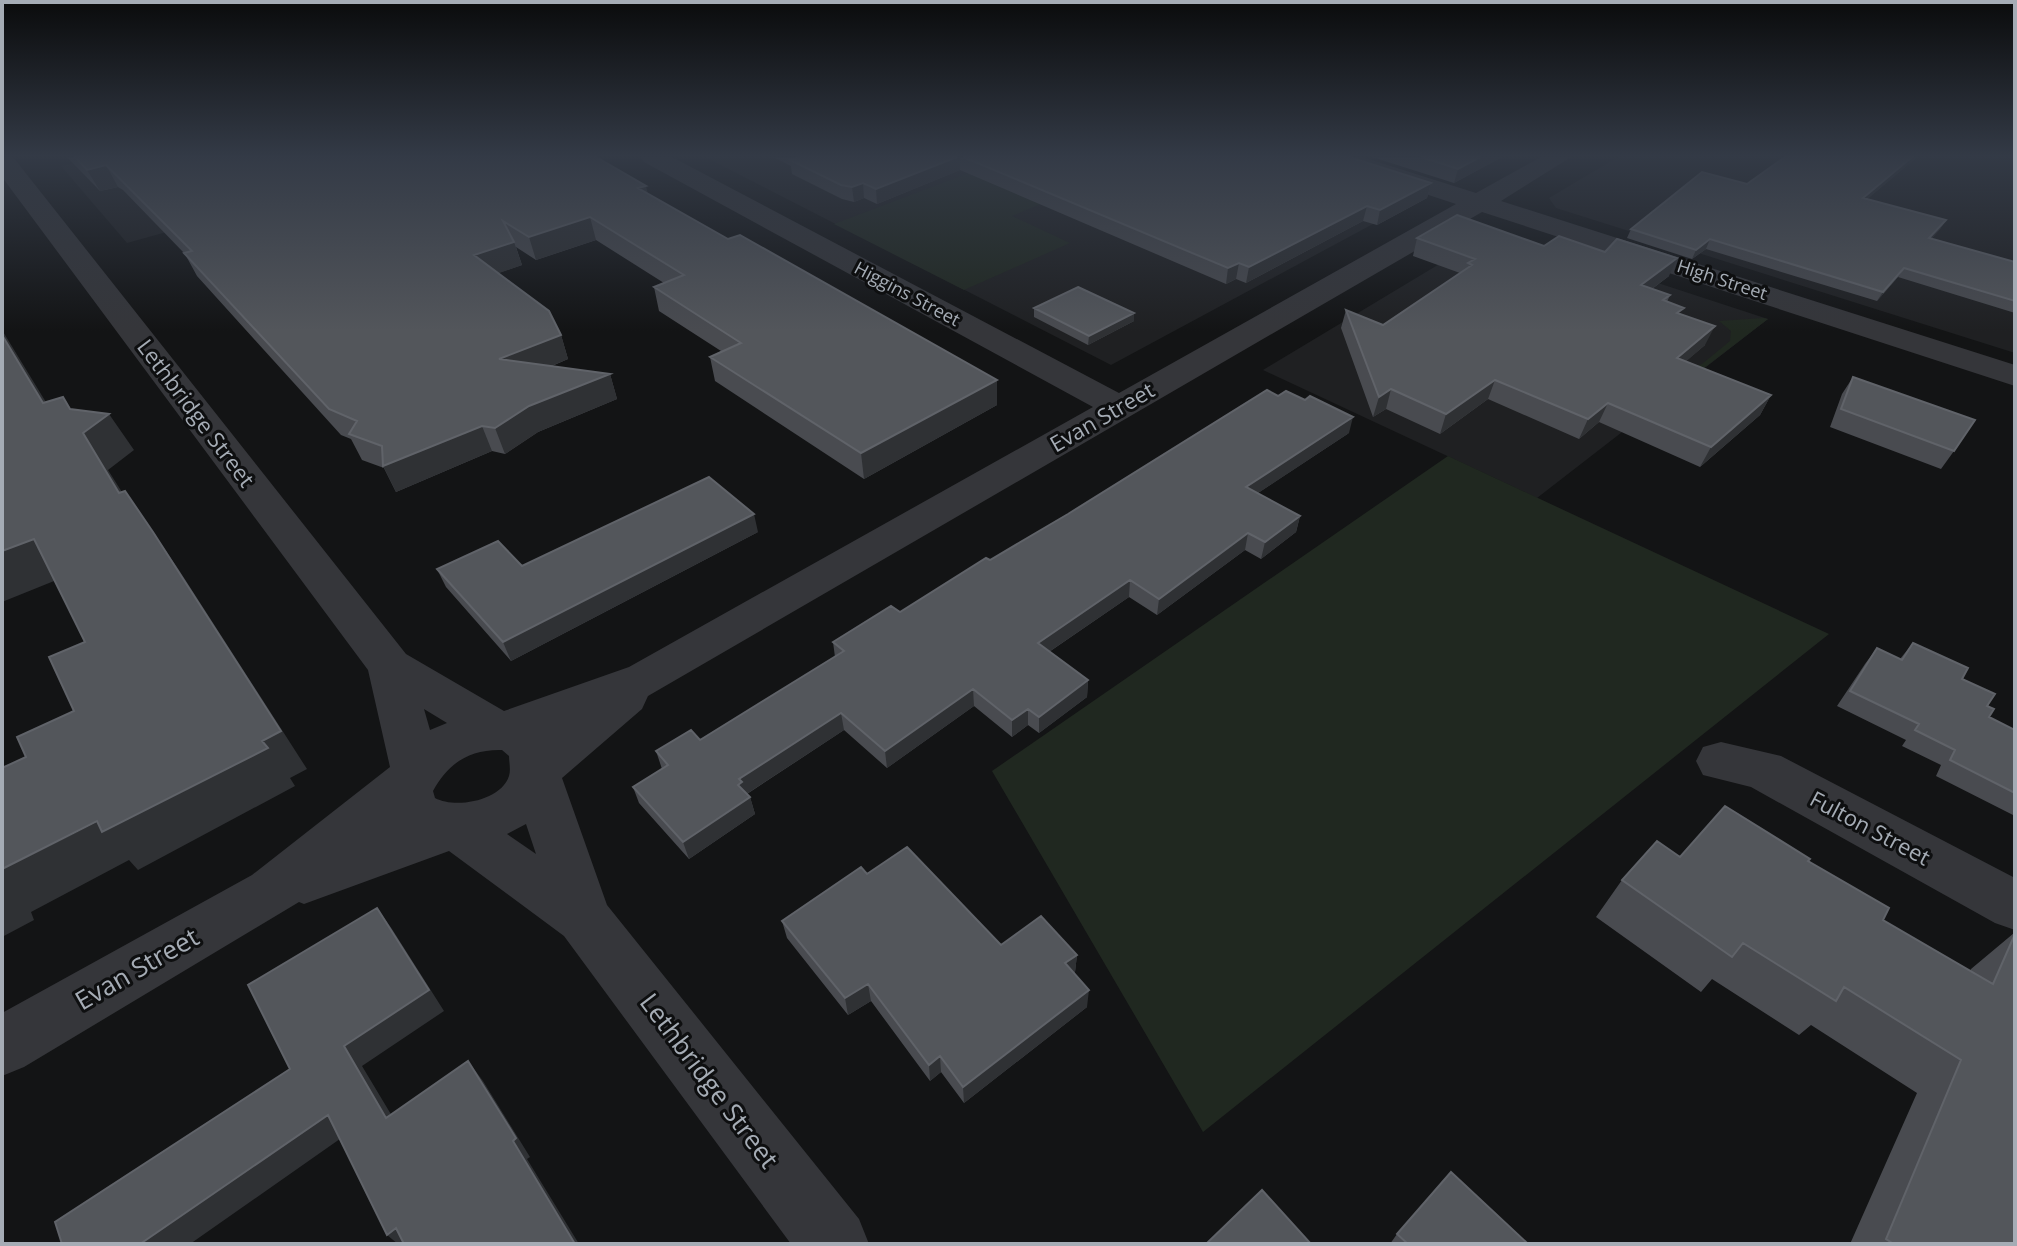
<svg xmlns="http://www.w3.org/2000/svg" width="2017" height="1246" viewBox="0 0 2017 1246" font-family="'Open Sans',sans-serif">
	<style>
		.built { fill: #1f2022 }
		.green { fill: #202820 }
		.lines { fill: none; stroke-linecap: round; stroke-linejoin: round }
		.minor { fill: #35363a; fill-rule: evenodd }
		.wall { fill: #494b50 }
		.shaded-wall { fill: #2f3134 }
		.building { fill: #53565b; stroke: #606369; stroke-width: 2 }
		.labels { text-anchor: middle; stroke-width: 6; stroke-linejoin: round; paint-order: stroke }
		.far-street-label { font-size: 18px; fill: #a5acb5; stroke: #0e0f10 }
		.street-label { font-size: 22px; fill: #a5acb5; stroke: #0e0f10 }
		.near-street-label { font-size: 26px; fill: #a5acb5; stroke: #0e0f10 }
	</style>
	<rect width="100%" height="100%" fill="#131415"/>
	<path class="built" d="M101,157h337l-311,86 -66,-77z
		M705,157h570l137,46 -301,162z
		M1618,157h397v196l-459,-145 -7,-10z
		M1496,230l272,89 -231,179 -274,-128z"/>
	<path class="green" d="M1011,157h142l-141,59 58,27 -106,47 -130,-66z
		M1763,318l5,1 -138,106 49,-53 23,-8 28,-23 1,-10 -12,-10z
		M1448,456l381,178 -626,498 -211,-361z"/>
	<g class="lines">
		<path class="minor" d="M2,157h11l393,497 98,57 125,-44 464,-260 -449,-245 -3,-5h31l447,236 337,-189 -128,-42 -3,-5h37l114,36 65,-36h30l-70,44 514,164v21l-533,-174 -834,484 -6,13 -80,69 45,127 252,314 10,25h-78l-227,-308 -115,-85 -145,53 -5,-2 -275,165 -22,9v-63l250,-138 138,-108 -22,-97 -366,-493zM424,709l23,14 -17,7zM502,750l7,6c0,6 2,14 0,20 -8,25 -54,33 -74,22l-2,-7c15,-28 37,-42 69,-41zM526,824l10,30 -29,-20z
			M1721,742l60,14 234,122v52l-20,-7 -244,-136 -48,-12 -7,-14 7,-14z"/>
	</g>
	<path class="wall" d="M67,157h529l51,37 81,45 269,141v25l-133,74 -149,-98 -5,-24 11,-6 -62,-40 -5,-24 10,-4 -68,-43 -60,20 -20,-13 6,18 -24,8 63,62 7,24 -16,7 58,8 7,25 -79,33 -33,22 -13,-3 -96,41 -12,-24 -22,-8 -11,-21 -10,-4 -144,-159 -12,-22 -62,-64 -5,-3 -18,4z
		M773,157h576l82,26 -4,15 -50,27 -14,-4 -117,62 -10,-4 -10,5 -266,-114 -83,34 -13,-6 -10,4 -12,-3 -50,-25 -1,-8z
		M1372,157h130l-48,26z
		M1785,157h132l-50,42 79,21 -6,9 -9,10 84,23v51l-117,-36 -21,24 -171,-52 -14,10 -65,-21 4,-9 116,-45z
		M1417,238l127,8 125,30 -17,13 18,6 -3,7 14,12 24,31 -19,16 85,34 -11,20 -60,52 -101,-45 -20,17 -91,-40 -48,35 -54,-25 -13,8 -32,-89 5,-18 37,15 77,-52 -47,-17z
		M1034,308l100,13 -46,24 -54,-28z
		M1853,377l101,74 -13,18 -111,-42 12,-33z
		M1349,433l-91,60 42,23 -4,16 -35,27 -16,-9 -88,65 -28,-18 -80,55 39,28 -1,17 -48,36 -11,-8 -16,12 -38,-31 -87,62 -43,-38 -97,64 3,3 5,17 -66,45 -50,-56 -6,-16 29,-18 -6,-18 44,-11 135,-83 -2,-15 67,-30 90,-52z
		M758,532l-247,129 -65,-74 -9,-18 85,-3z
		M1913,643l49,36 25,27 2,11 26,13v86l-79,-40 5,-11 -39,-19 4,-6 -69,-34 28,-42 12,-16 23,11z
		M1680,857l128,4 75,59 87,51 1,-2 43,-36 1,311h-165l67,-151 -106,-68 -12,10 -87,-56 -11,13 -105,-75 26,-37z
		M867,874l134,71 76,10 -2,17 -1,1 13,34 -123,96 -23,-31 -11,9 -59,-80 -23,14 -61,-77 -5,-17z
		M1397,1234l127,10h-134z"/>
	<path class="shaded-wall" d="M957,157h3v13l-83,34 -1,-15z
		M1480,157h22l-48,26 4,-14z
		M1912,157h5l-59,50 5,-9z
		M106,165l12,22 -18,4 -13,-21z
		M863,183l1,15 -10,4 -2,-15z
		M1431,183l-4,15 -50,27 3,-15z
		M646,186l5,22 -13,-20z
		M1367,206l-4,15 -117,62 3,-16z
		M590,217l6,23 -60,20 -7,-23z
		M1946,220l-6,9 -16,19 5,-10z
		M1710,239l-4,10 -14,10 4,-9z
		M514,242l8,23 -40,14 -8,-24z
		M1677,258l-8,18 -36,27 8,-18z
		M1239,263l-3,16 -10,5 2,-16z
		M1904,268l-6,9 -21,24 6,-9z
		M1134,313v8l-46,24 1,-9z
		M1715,326l-10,19 -37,32 9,-19z
		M2,330l67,110 -26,-37 -41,-68z
		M561,335l7,24 -60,25 -9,-25z
		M610,374l7,25 -79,33 -33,22 -10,-26 34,-22z
		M997,380v25l-133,74 -3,-26z
		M1495,380l-7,19 -48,35 6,-20z
		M1391,389l-5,20 -13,8 6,-20z
		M1771,395l-11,20 -60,52 11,-20z
		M63,397l23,34 23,-17 25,36 -26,20 38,60 -27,-37 -36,-60z
		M1608,403l-9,19 -20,17 9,-20z
		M1353,417l-4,16 -106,70 3,-16z
		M482,426l10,25 -96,41 -13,-26z
		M754,514l4,18 -247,129 -8,-19z
		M1300,516l-4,16 -35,27 4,-17z
		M153,532l26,38 128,199 -17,9 5,8 -157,84 -9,-10 -98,52 3,8 -32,17v-68l260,-128z
		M1248,533l-3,17 -88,65 2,-16z
		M34,539l30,38 -62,25v-51z
		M1130,580l-1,17 -92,63 1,-17z
		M1088,680l-1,17 -48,36v-16z
		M973,689l1,17 -87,62 -2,-17z
		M1028,709v16l-16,12v-17z
		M841,713l3,17 -99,65 -7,-10 1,-6z
		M750,797l5,17 -66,45 -6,-17z
		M377,908l15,21 52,82 -82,55 42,70 -18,-18 -42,-72z
		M1077,955l-2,17 -11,9 1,-18z
		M868,984l3,17 -23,14 -3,-17z
		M1089,990l-2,17 -123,96 -1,-16z
		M940,1056l1,16 -11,9 -1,-16z
		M468,1061l15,20 47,76 -3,2 52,85h-4l-62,-103z
		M328,1115l19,19 -157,110h-50z
		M396,1228l18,16h-16l-11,-9z"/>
	<path class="building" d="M75,157h521l50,29 -8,2 90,51 12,-4 257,145 -136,73 -151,-96 31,-14 -87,-56 30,-12 -94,-58 -61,20 -26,-16 11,21 -40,13 75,56 12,24 -62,24 111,15 -81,32 -34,22 -13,-2 -99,40 -1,-20 -33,-12 8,-13 -28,-12 -145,-156 8,-2 -86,-86 -19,5z
		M800,157h157l-81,32 -13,-6 -11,4 -11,-2 -51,-25z
		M963,157h386l82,26 -51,27 -13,-4 -118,61 -10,-4 -11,5z
		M1421,157h59l-22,12z
		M1785,157h127l-49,41 83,22 -17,18 86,24v39l-111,-33 -21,24 -173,-53 -14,11 -65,-21 71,-57 45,12z
		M1457,215l87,31 15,-10 46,16 12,-13 60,19 -36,27 29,10 -7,5 21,8 -7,5 38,13 -38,32 94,37 -60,52 -103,-44 -20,16 -93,-39 -49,34 -55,-25 -12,8 -33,-87 37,15 89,-60 -4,-2 7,-4 -58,-21z
		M1078,287l56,26 -45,23 -55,-28z
		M2,335l41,68 20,-6 7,12 39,5 -26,19 36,60 6,-2 28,41 128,199 -19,10 6,7 -166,84 -5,-11 -95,48v-101l24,-11 -9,-20 57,-26 -25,-54 36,-15 -51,-103 -32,12z
		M1853,377l122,43 -21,31 -113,-42z
		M1267,390l11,6 8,-5 19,9 5,-4 43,21 -107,70 54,29 -35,26 -17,-9 -89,66 -29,-19 -92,63 50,37 -49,37 -11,-8 -16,11 -39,-31 -88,62 -44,-38 -102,66 3,3 -4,3 12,12 -67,45 -50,-55 35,-22 -12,-14 35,-21 9,10 144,-89 -11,-9 58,-36 9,6 86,-54 4,2 78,-46z
		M709,477l45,37 -251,128 -66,-73 61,-28 24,25z
		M1913,643l55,25 -6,11 33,15 -8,12 7,3 -5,8 26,13v63l-65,-33 5,-10 -40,-20 4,-6 -69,-33 27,-43 25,12z
		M1725,806l85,53 -2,2 81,47 -6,12 110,64 22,-50v310h-121l-8,-5 75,-179 -117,-73 -8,14 -93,-58 -11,14 -110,-77 35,-39 23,16z
		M907,847l94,98 40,-29 36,39 -12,8 24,27 -126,97 -23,-31 -11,9 -61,-81 -23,14 -63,-77 79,-54 6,7z
		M377,908l52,82 -85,56 42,72 82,-57 48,77 -3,3 62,103h-171l-8,-16 -9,7 -59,-120 -188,129h-78l-7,-22 235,-153 -42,-84z
		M1451,1172l75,70 -2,2h-116l-11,-10z
		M1262,1190l49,54h-105z"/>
	<linearGradient id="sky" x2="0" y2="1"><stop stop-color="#0a0b0c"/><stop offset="0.47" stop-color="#333a46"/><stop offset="1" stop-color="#333a46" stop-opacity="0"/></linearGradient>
	<rect width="2017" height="331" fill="url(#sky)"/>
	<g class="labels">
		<g class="far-street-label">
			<text transform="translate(1722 280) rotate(18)" y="6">High Street</text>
			<text transform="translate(907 294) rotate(28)" y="6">Higgins Street</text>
		</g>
		<g class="street-label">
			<text transform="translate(196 413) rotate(53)" y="8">Lethbridge Street</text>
			<text transform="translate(1102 417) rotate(-30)" y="8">Evan Street</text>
			<text transform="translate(1870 828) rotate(28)" y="8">Fulton Street</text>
		</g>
		<g class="near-street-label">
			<text transform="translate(137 969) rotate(-30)" y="9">Evan Street</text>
			<text transform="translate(709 1081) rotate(53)" y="9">Lethbridge Street</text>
		</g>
	</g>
	<rect width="2017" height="1246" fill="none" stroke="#a5acb5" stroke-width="8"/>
</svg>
